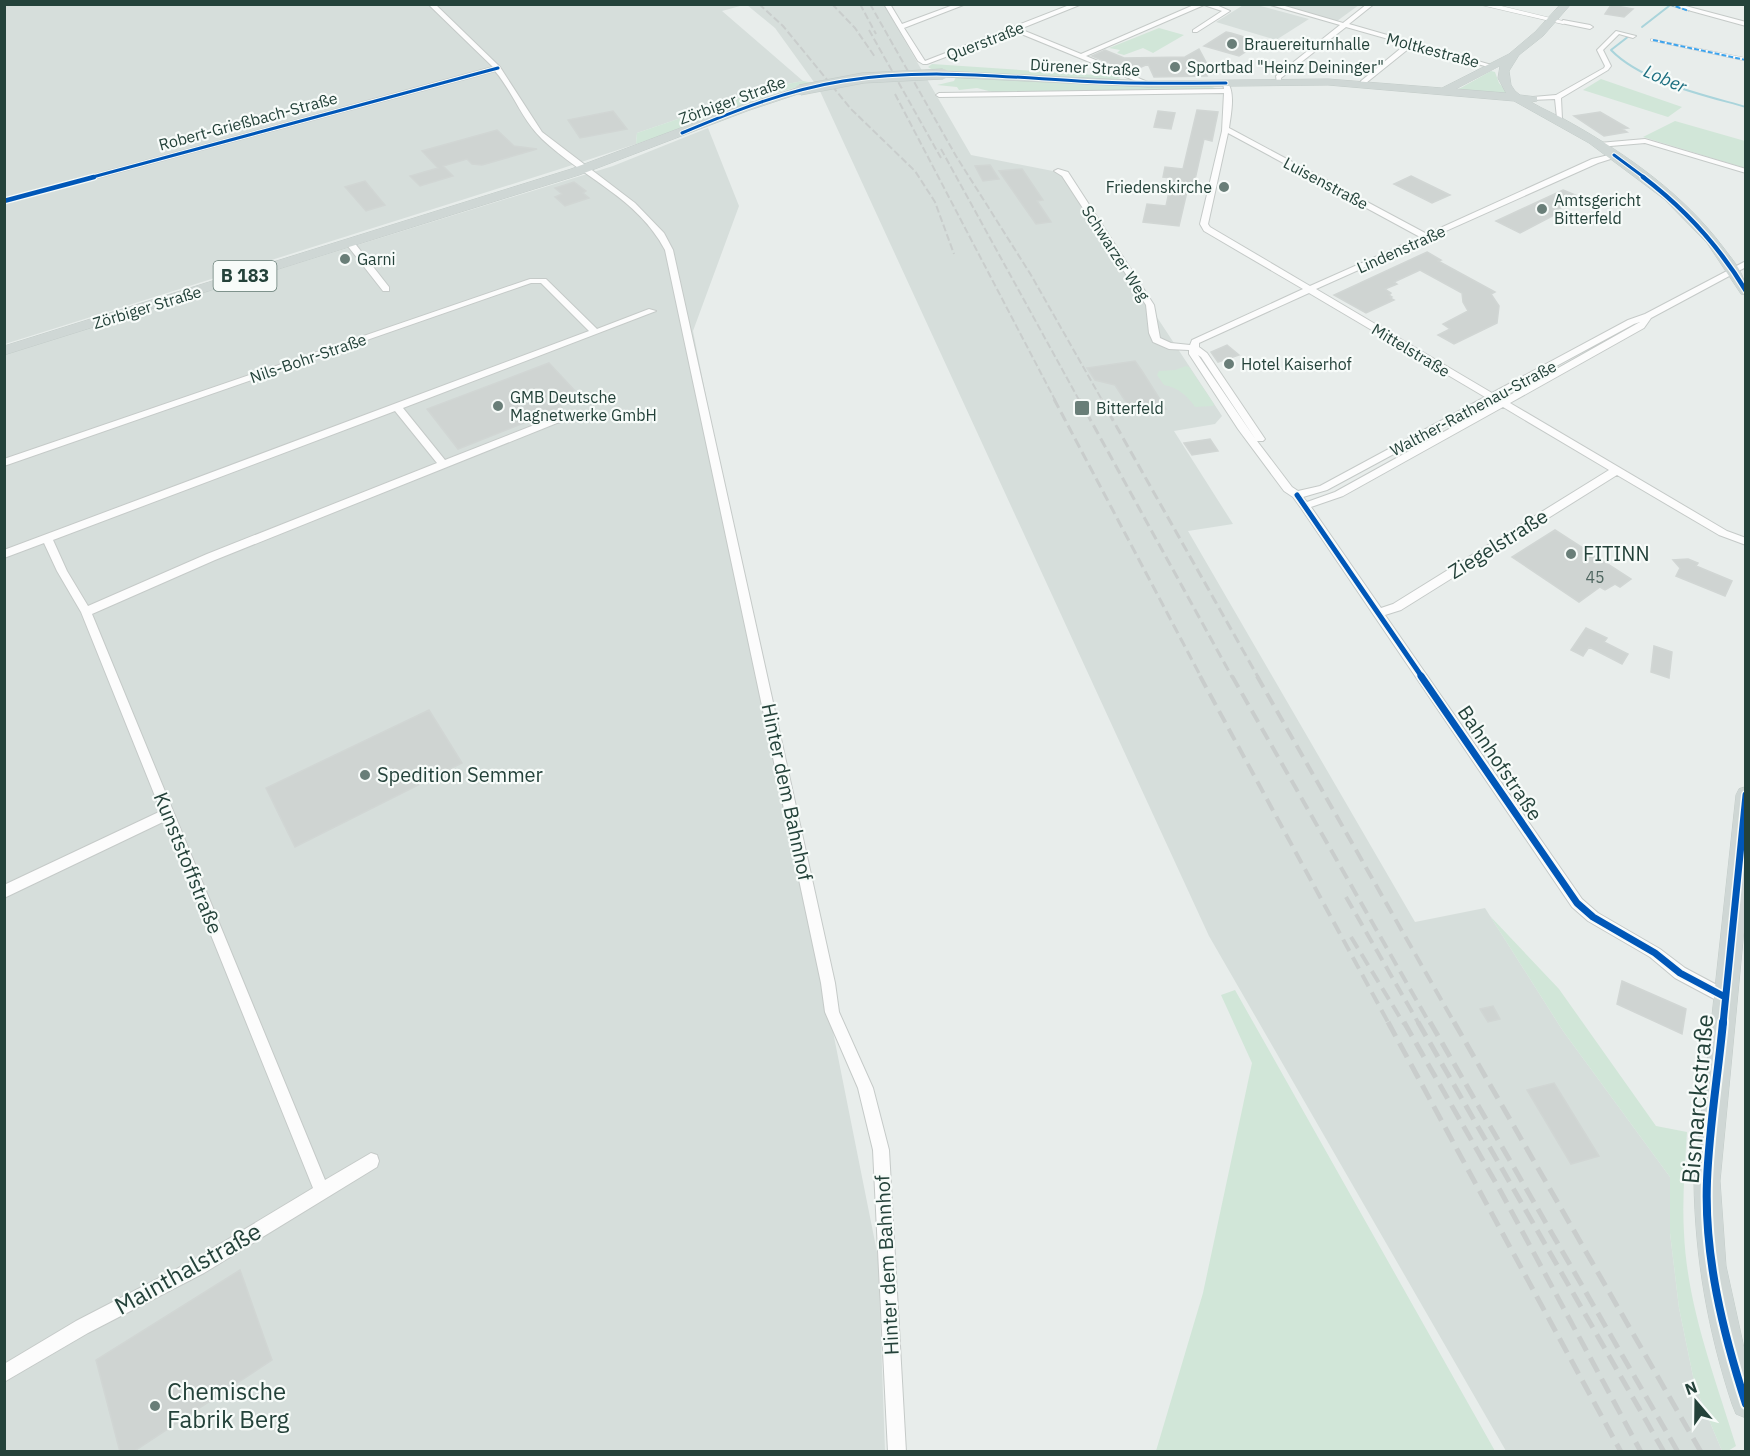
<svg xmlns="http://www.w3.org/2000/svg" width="1750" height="1456" viewBox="0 0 1750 1456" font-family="'IBM Plex Sans',sans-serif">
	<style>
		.built { fill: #d6dedb }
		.green { fill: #d1e6d8 }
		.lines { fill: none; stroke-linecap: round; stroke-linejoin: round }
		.stream { stroke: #a9d4db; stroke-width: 2 }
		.building { fill: #cfd4d2; stroke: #d1d6d4; stroke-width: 1.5 }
		.pedestrian-casing { stroke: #c5cac8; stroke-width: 1 }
		.minor-casing { stroke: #c5cac8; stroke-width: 2 }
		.tertiary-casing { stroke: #c5cac8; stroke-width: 1 }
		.primary-casing { stroke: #c3ccc9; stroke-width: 1 }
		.pedestrian { fill: #fcfcfc; fill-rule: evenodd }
		.minor { fill: #fcfcfc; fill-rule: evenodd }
		.tertiary { fill: #fcfcfc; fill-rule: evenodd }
		.primary { fill: #cfd7d5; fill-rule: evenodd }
		.rail-far3 { stroke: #c9cdcc; stroke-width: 2; stroke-dasharray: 7 3; stroke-linecap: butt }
		.rail-far2 { stroke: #c9cdcc; stroke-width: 3; stroke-dasharray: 10 5; stroke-linecap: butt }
		.rail-far1 { stroke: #c9cdcc; stroke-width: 4; stroke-dasharray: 13 7; stroke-linecap: butt }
		.rail { stroke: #c9cdcc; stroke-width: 5; stroke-dasharray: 16 8; stroke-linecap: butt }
		.primary-bridge-casing { stroke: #c3ccc9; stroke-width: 11; stroke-linecap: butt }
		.primary-bridge { stroke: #cfd7d5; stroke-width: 10 }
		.quiet { stroke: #3ea4ec; stroke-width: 2; stroke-dasharray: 5 2; stroke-linecap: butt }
		.cycleway-far4-casing { stroke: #f7fbf9; stroke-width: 5 }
		.cycleway-far3-casing { stroke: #f7fbf9; stroke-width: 7 }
		.cycleway-far2-casing { stroke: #f7fbf9; stroke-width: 8 }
		.cycleway-far1-casing { stroke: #f7fbf9; stroke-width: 10 }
		.cycleway-casing { stroke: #f7fbf9; stroke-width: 12 }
		.cycleway-far4 { stroke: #0057b8; stroke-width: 3 }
		.cycleway-far3 { stroke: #0057b8; stroke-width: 4.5 }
		.cycleway-far2 { stroke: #0057b8; stroke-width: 5 }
		.cycleway-far1 { stroke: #0057b8; stroke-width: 7 }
		.cycleway { stroke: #0057b8; stroke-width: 8 }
		.poi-dot { fill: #697e78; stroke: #f7fbf9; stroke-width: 2 }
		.labels { text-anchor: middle; stroke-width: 4.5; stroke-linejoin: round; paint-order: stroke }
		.far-street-label { font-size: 16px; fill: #24423a; stroke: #f7fbf9 }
		.far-poi-label { font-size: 16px; fill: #24423a; stroke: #f7fbf9; text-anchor: start }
		.number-label { font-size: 16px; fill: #506761 }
		.far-water-label { font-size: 18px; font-style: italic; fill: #1c6f80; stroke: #f7fbf9 }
		.shield { fill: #f7fbf9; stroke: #637a73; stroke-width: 1.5 }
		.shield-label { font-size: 18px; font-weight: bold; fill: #24423a }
		.street-label { font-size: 20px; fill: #24423a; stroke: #f7fbf9 }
		.poi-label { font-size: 20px; fill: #24423a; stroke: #f7fbf9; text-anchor: start }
		.near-street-label { font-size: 24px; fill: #24423a; stroke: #f7fbf9 }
		.near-poi-label { font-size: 24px; fill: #24423a; stroke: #f7fbf9; text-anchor: start }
	</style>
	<rect width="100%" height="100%" fill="#e8edeb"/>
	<path class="built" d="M1245,4l12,1 52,14 -33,21 -60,-18z
		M1279,4l80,1 -22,16z
		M5,5h733l2,1 -18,5 81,70 -32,6 -134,46 -1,11 -79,26 -552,174z
		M747,5h137l87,150 87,17 6,4 158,240 -7,8 -41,7 59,93 -45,7 227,391 70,-14 78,123 107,146v56l9,75 16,78 27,65h-216l-297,-515 -390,-847 -44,-61z
		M708,128l31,78 -46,125 185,926 7,194 -880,1v-1098l608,-188z"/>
	<path class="green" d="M1159,28l25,7 -31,18 -10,-5 -19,7 -7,-2 3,-3 -11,-2z
		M932,64l178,12 2,-3 9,5 -7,2 -181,-10 -5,-3z
		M1491,71l4,1 4,11 10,11 -52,-4z
		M956,77l170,9h84l7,3 -221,4 -19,-5 -18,2 -2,-3 -20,-2 17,-4z
		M1601,79l81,28 -14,10 -85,-27z
		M803,81l10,2c-61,14 -118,41 -177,61l1,-11 134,-46z
		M1675,121l70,20v27l-102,-31z
		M1186,366l3,1 25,37 -1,2 -18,1c-8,-12 -17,-19 -31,-22l-7,-10 2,-4 16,-1z
		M1490,916l69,73 97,137 31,6c-2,33 -5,67 -3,101 3,73 31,144 52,213l-8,5h-6l-27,-65 -16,-78 -9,-75v-56l-107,-146z
		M1235,990l260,461h-339l47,-158 49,-230 -31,-68z"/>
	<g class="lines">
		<path class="stream" d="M1642,27l27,-21
			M1629,36l-18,14c31,32 93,45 135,57"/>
	</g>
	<path class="building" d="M1611,5l22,4 -9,8 -19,-3z
		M1226,32l5,1 30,9 -22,14 -35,-10z
		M1199,49l8,15h-6l6,12 -53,1 -6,-13 -18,8 -38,-16 13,-6 19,8 61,-1z
		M1197,110l21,2 -6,29 -8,-2 -10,45 -5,-1 -10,43 -36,-4 4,-18 19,2 6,-28 -9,-1 2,-10 18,2z
		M613,111l14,18 -47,9 -12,-18z
		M1158,111l17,2 -4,16 -17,-2z
		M1600,112l28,16 -6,1 5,3 -23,4 -30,-20z
		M497,130l17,16 23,3 -55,16 -10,-1 -5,-5 -24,7 10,10 -33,10 -10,-10 28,-8 -16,-17z
		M990,165l9,14 -16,2 -8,-15z
		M1022,169l21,31 -6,1 14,21 -15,2 -37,-53z
		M1411,176l39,19 -18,8 -38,-19z
		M365,181l9,11 11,13 -19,6 -21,-24z
		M574,182l12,9 -3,2 6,5 -24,8 -10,-9 7,-3 -7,-6z
		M1563,190l17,7 -5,2 3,1 -24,11 4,2 -38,20 -24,-12z
		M1427,252l14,8 -3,1 57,31 -4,2 8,12 -2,17 -43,21 -16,-9 12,-6 -7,-5 25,-13 -5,-9 -1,-9 -42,-23 -26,12 3,2 -12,5 6,4 -2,2 3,2 -2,1 4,2 -28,13 -32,-18z
		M1227,345l12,10 -21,7 -7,-10z
		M1135,361l7,10 24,38 -33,4 -18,-28 -20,-5 -8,-12z
		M549,363l28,30 -20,8 5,7 -104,41 -31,-40z
		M1210,439l8,12 -26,4 -8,-12z
		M1555,530l76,49 -11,8 -5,-3 -10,6 -5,-3 -21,15 -67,-45z
		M1688,559l10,4 -2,3 36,15 -7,15 -49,-20 4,-8 -7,-8z
		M1586,628l21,10 -3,4 24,12 -6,10 -33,-17 -6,9 -12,-6z
		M1654,646l18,6 -3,26 -18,-6z
		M429,710l33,53 -167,84 -29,-59z
		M1622,981l64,28 -4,25 -65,-30z
		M1493,1006l7,13 -12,3 -8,-13z
		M1554,1083l45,73 -28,8 -44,-74z
		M240,1270l32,90 -139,92h-13l-24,-92z"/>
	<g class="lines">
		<g class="pedestrian-casing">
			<path id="pedestrian" d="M1651,39l95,19v3l-93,-20h-2z"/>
		</g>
		<g class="minor-casing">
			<path id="minor" d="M428,4h7l65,63 42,65 93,71 29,30 9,17 162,733 4,29 34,76 16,62 17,302h-18l-15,-302 -15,-62 -33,-76 -4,-29 -156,-733c-27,-52 -82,-72 -123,-111 -20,-19 -29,-47 -47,-68l-491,132v-4l489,-132z
				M884,4h6l12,20 54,-20h10l-62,24 21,33 147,-57h10l-62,25 61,25 115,-50h18l16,7 -33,21h-4v-2l29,-19 -18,-6 -118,51 64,27 1,1 -3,2 -134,-55 -87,33h-4l-5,-3z
				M1267,4h11l65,19 24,-19h7l-25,20 146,42 -3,2 -80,-22 -46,37 -2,3h-4l1,-5 45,-37 -60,-17 -65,51v5h-4l-1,-7 64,-51z
				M1666,4h12l68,18v4z
				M1563,20l27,5 3,2 -3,2 -29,-6z
				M1616,31l20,5 -3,2 -14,-4 -16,16 8,16 -3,4 -47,28 1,21 -5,-1 -2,-19 -24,1v-2l2,-1 23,-2 48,-27 1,-2 -8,-16z
				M1226,81c10,9 5,33 3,47l198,106 165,-75 25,-6v4l-19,6 -282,126 176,104 136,-73 17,-6 101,-53v6l-95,51 -7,10 -134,75 217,128 19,7v7l-27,-10 -102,-60 -216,135 -16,5 197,284 16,14 62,36 25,19 45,24 2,5 -2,5 -5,2 -5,-2 -45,-24 -25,-21 -62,-36 -16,-14 -271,-399 -8,-11 -9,-6 -46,-62 -49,-75v-4l-20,-1 -16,-7 -4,-9 -3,-28 -84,-129 -8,-5 4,-2 10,3 86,133 6,33 11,5 19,2 2,-5 111,-51 -99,-58 -4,-7 22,-93 2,-38 -285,4 -3,-2 3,-2 285,-4 -1,-6zM1228,133l192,104 -110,49 -100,-59 -2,-3zM1309,293l176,104 -165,89 -22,5 -6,-4 -35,-46h6l2,-2 -58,-86 -8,-6v-4zM1640,322l-137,77 -4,-2 135,-73zM1198,355l3,2 55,83zM1492,401l4,2 -161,89 -28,10 -4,-5 24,-7zM1503,407l106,63 -216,134 -12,4 -70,-101 32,-11z
				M1645,139l101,30v4l-101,-30 -46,4 -4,-2 4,-2z
				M347,241h6l36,46v4h-6l-36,-46z
				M530,279h16l51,50 52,-20 7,2 -253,97 42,52 107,-42 42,-8 5,3 -2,2 -40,8 -342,137 -123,54 233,566 46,-27 6,2 2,6 -2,6 -173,106 -116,60 -84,49v-18l72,-43 116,-60 121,-73 -148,-367 -161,77v-13l157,-74 -80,-199 -24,-41 -13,-28 -40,15v-8l585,-219 -48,-48h-10l-527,183v-7zM395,411l42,52 -230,91 -119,52 -21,-35 -14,-31z"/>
		</g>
		<g class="tertiary-casing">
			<path id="tertiary" d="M1477,4h16l74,18 -4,2z"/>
		</g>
		<g class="primary-casing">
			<path id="primary" d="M1561,4h10l-28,32 -24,19 -10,16 2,14 4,6 5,4 17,2v4l-6,1c13,8 27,13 40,21 57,32 113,72 152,124 12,16 23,27 23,48l-5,-1 -34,-51 -43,-44 -75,-56 -75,-42 -186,-16 -180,2 -205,-10 -5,-3 5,-3 205,10 180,-2 114,9 67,-34 26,-22zM1500,66l-2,12 8,15 -50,-4z
				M800,87l4,1v4l-57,19 -168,64 -575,180v-9l567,-177 168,-63z
				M1746,787v122l-26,272 6,85 20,91v61l-10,-4 -4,-10c-24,-73 -37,-146 -38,-223l42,-386 3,-6z"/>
		</g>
		<use href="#pedestrian" class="pedestrian"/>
		<use href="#minor" class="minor"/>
		<use href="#tertiary" class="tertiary"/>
		<use href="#primary" class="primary"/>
		<path class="rail-far3" d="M759,4l24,22 68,83 64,62 20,31 19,52
			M832,4l23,24 20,29
			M860,4l16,30
			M870,4l86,152 75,119 71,125
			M869,30l72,128
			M895,94l160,306
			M941,149l138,251"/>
		<path class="rail-far2" d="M1054,399l147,278
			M1079,399l153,278
			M1101,399l157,278"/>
		<path class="rail-far1" d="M1200,676l189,348
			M1232,676l198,348
			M1257,676l198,348
			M1346,897l73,127
			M1351,937l53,87"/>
		<path class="rail" d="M1388,1022l233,430
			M1404,1022l97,170 140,260
			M1418,1022l246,430
			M1430,1022l248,430
			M1454,1022l247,430"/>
		<g class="primary-bridge-casing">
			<path id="primary-bridge" d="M800,90l63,-12 80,-4"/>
		</g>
		<use href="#primary-bridge" class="primary-bridge"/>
		<path class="quiet" d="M1669,4l20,7
			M1653,40l93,20"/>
		<g class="cycleway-far4-casing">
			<path id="cycleway-far4" d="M682,133c52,-22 105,-43 161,-52 85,-14 170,-3 255,1 43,2 85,1 128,1
				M1614,155l31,23
				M89,178l409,-110"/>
		</g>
		<g class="cycleway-far3-casing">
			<path id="cycleway-far3" d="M1643,177c42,32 76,69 103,114
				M4,201l90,-24"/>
		</g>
		<g class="cycleway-far2-casing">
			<path id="cycleway-far2" d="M1297,495l125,182"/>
		</g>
		<g class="cycleway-far1-casing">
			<path id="cycleway-far1" d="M1421,676l156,227 16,14 62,36 25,20 45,24
				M1723,1024l23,-229"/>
		</g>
		<g class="cycleway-casing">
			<path id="cycleway" d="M1723,1022c-5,53 -14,106 -16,159 -3,75 16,152 39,223"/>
		</g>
		<use href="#cycleway-far4" class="cycleway-far4"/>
		<use href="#cycleway-far3" class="cycleway-far3"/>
		<use href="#cycleway-far2" class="cycleway-far2"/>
		<use href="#cycleway-far1" class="cycleway-far1"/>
		<use href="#cycleway" class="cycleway"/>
	</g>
	<g class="poi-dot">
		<circle cx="1232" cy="44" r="6"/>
		<circle cx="1175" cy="67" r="6"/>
		<circle cx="1224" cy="187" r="6"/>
		<circle cx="1542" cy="209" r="6"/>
		<circle cx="345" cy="259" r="6"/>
		<circle cx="1229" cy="364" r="6"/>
		<circle cx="498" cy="406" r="6"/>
		<rect x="1074" y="400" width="16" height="16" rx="3"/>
		<circle cx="1571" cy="554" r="6"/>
		<circle cx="365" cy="775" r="6"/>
		<circle cx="155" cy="1406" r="6"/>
	</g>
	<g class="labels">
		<g class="far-street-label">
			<text transform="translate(985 41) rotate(-21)" y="6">Querstraße</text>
			<text transform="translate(1433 50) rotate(15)" y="6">Moltkestraße</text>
			<text transform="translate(1085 67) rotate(3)" y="6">Dürener Straße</text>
			<text transform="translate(732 100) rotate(-20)" y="6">Zörbiger Straße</text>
			<text transform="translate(248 121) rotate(-15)" y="6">Robert-Grießbach-Straße</text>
			<text transform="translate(1326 183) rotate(28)" y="6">Luisenstraße</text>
			<text transform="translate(1401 249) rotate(-24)" y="6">Lindenstraße</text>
			<text transform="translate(1116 253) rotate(57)" y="6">Schwarzer Weg</text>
			<text transform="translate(147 307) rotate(-17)" y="6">Zörbiger Straße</text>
			<text transform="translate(1411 350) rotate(31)" y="6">Mittelstraße</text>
			<text transform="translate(308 358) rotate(-19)" y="6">Nils-Bohr-Straße</text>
			<text transform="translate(1473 408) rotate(-28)" y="6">Walther-Rathenau-Straße</text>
		</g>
		<g class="far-poi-label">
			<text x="1244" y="50">Brauereiturnhalle</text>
			<text x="1187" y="73">Sportbad "Heinz Deininger"</text>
			<text x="1212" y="193" text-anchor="end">Friedenskirche</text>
			<text x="1554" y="206">Amtsgericht<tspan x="1554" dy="18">Bitterfeld</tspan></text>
			<text x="357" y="265">Garni</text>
			<text x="1241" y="370">Hotel Kaiserhof</text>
			<text x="510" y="403">GMB Deutsche<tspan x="510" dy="18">Magnetwerke GmbH</tspan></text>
			<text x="1096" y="414">Bitterfeld</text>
		</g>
		<g class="number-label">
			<text x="1595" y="583">45</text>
		</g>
		<g class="far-water-label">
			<text transform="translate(1665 79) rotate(23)" y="6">Lober</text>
		</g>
		<rect class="shield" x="213.5" y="261" width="63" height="30" rx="4.5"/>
		<g class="shield-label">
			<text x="245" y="282">B 183</text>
		</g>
		<g class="street-label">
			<text transform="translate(1498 544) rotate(-32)" y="7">Ziegelstraße</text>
			<text transform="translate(1500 763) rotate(56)" y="7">Bahnhofstraße</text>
			<text transform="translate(787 792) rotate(78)" y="7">Hinter dem Bahnhof</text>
			<text transform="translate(188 863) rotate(68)" y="7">Kunststoffstraße</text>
			<text transform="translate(887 1265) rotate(-93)" y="7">Hinter dem Bahnhof</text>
		</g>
		<g class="poi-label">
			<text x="1583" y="561">FITINN</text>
			<text x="377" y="782">Spedition Semmer</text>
		</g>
		<g class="near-street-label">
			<text transform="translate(1698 1099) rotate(-85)" y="8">Bismarckstraße</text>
			<text transform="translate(188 1269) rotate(-29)" y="8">Mainthalstraße</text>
		</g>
		<g class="near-poi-label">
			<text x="167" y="1400">Chemische<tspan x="167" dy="28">Fabrik Berg</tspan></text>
		</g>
	</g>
	<rect width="1750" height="1456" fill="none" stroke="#24423a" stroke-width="12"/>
	<g transform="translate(1696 1402) rotate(340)" stroke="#f7fbf9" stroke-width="4.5" paint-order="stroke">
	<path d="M0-4.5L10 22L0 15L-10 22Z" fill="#24423a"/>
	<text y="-9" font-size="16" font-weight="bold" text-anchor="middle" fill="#24423a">N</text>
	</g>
</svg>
